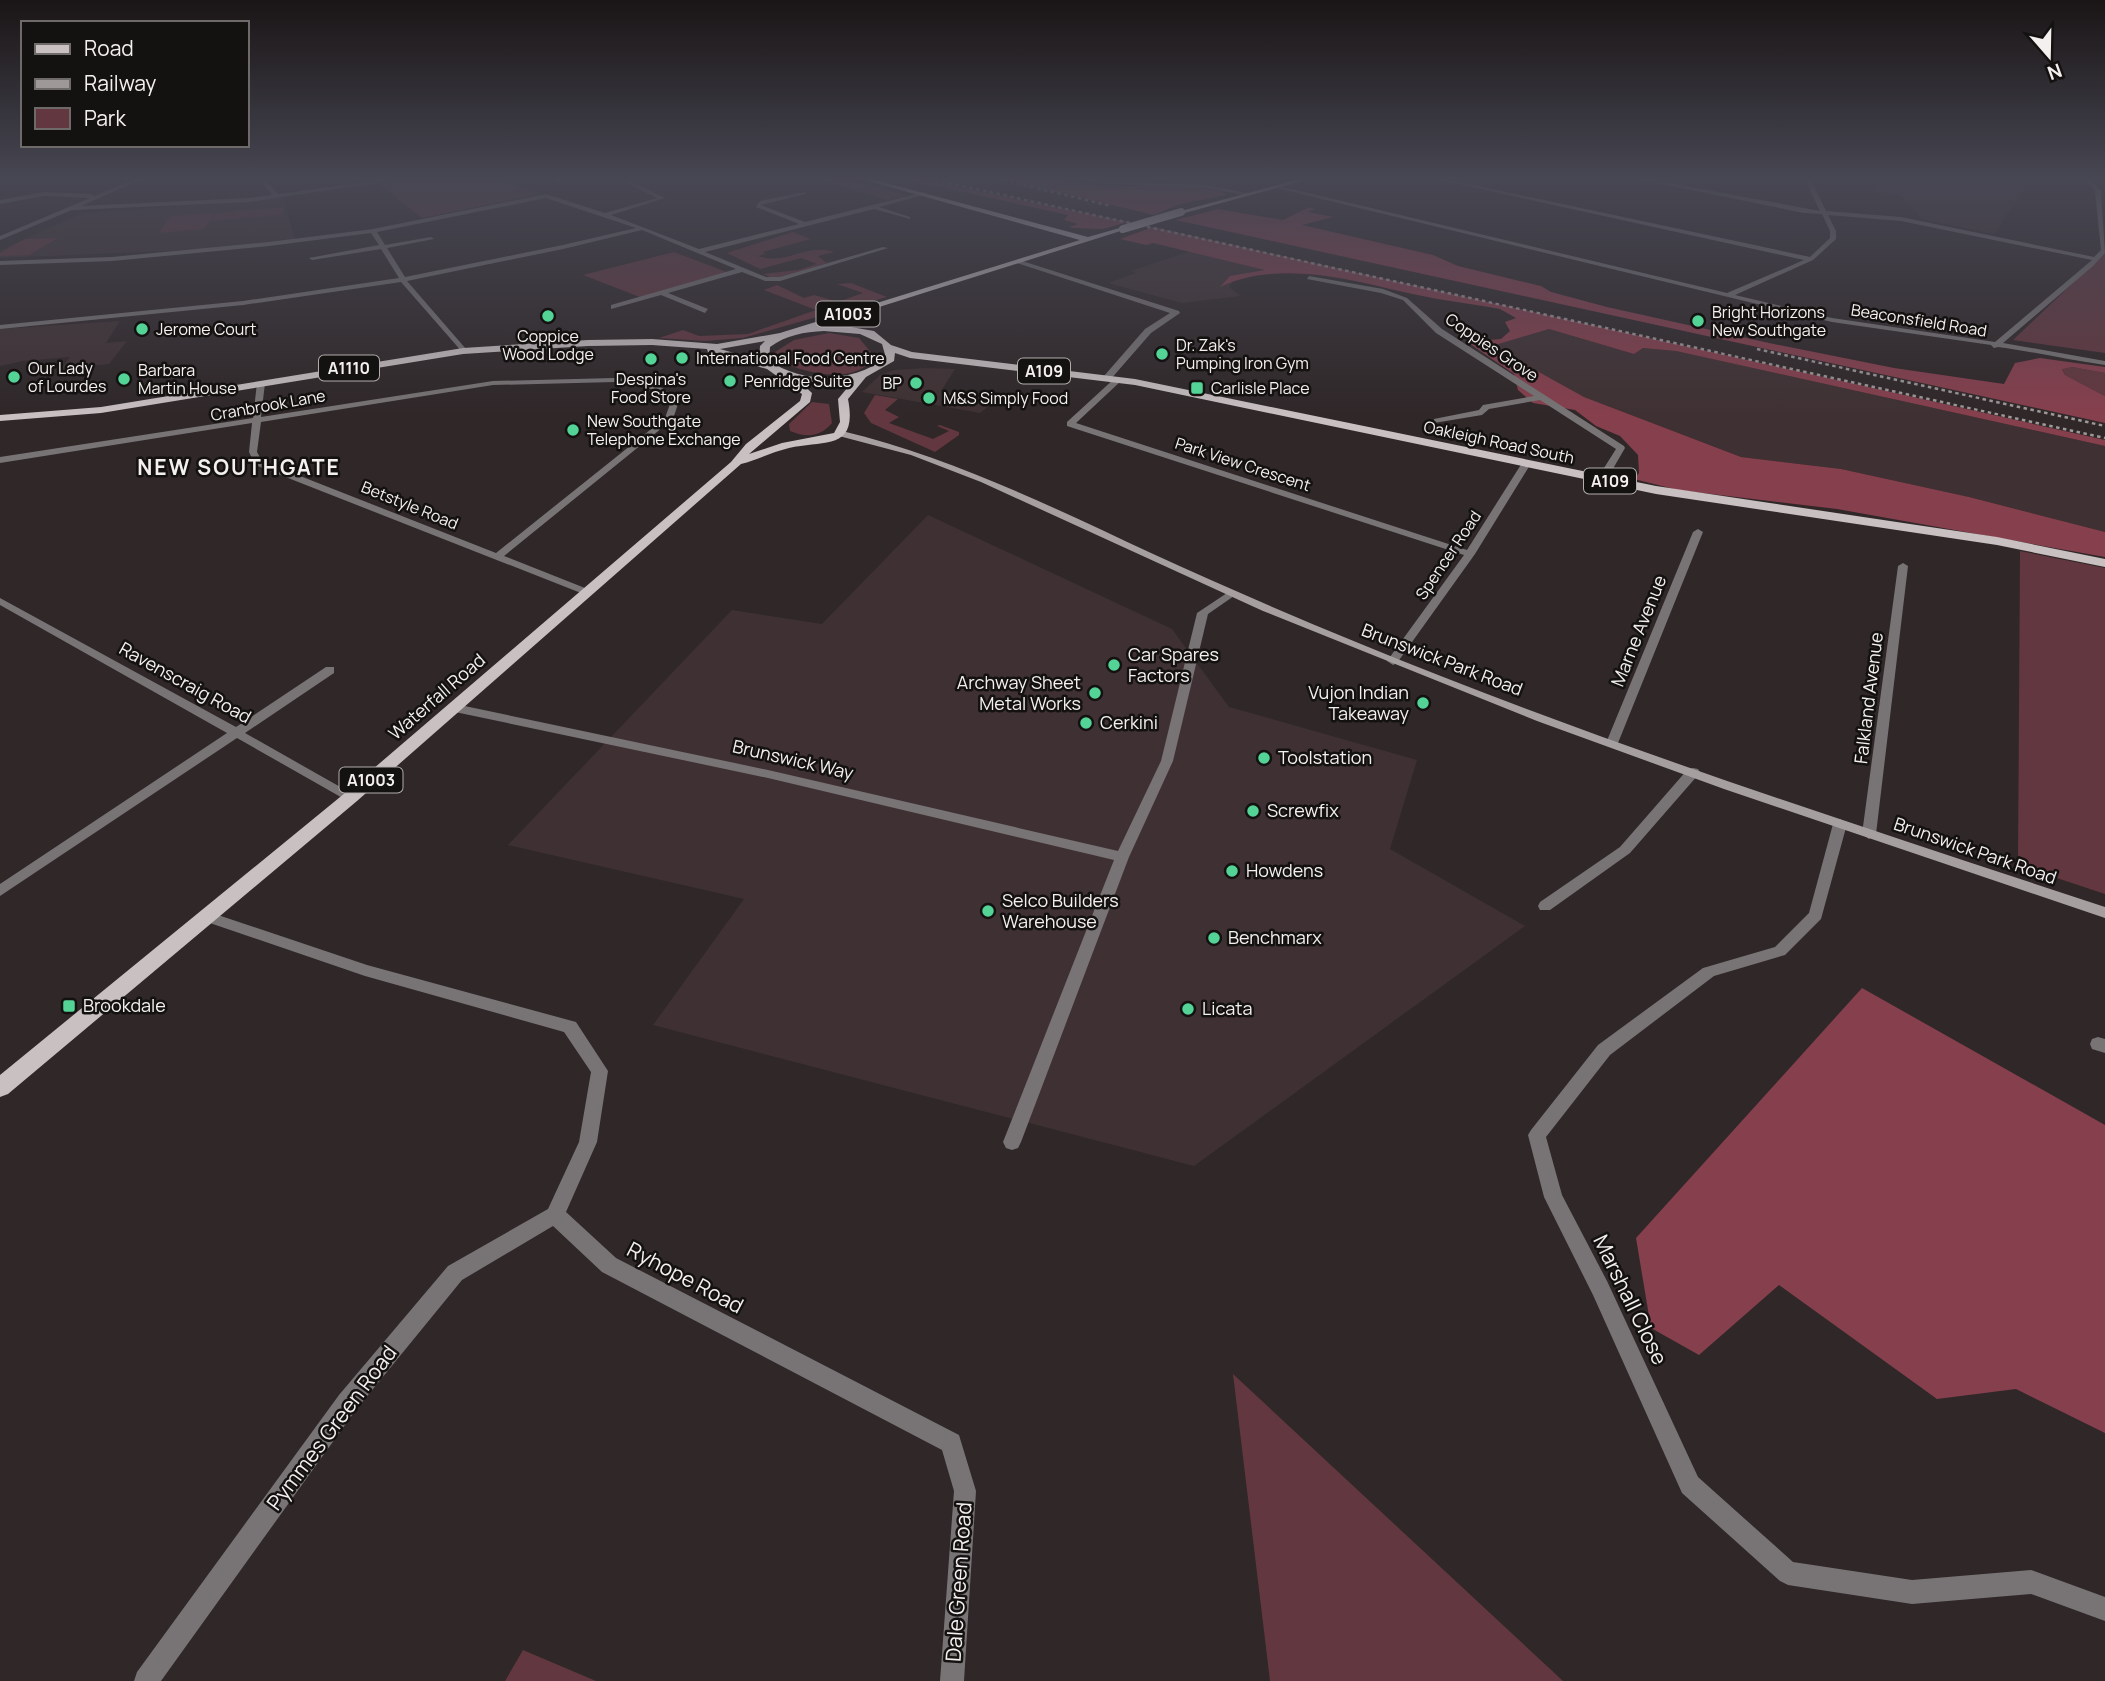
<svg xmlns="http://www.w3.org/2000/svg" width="2105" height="1681" viewBox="0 0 2105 1681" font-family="Manrope,sans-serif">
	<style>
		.built { fill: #3f3133 }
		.green { fill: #63373f }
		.forest { fill: #863f4d }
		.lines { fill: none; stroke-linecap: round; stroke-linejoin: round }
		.street { fill: #787475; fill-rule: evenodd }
		.secondary { fill: #a69fa0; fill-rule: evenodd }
		.primary { fill: #c8c0c1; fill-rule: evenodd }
		.rail { stroke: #9e9898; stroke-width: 2.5; stroke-dasharray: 3.5 3.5; stroke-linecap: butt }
		.primary-bridge { stroke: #c8c0c1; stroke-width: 8 }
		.poi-dot { fill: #54d396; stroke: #141111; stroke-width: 2.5 }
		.labels { text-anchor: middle; stroke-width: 5; stroke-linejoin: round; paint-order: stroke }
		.far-poi-label { font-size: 16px; fill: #f5f0f0; stroke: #141111; text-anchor: start }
		.shield { fill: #141111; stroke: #b2adad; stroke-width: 2 }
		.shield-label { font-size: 16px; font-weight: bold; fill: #f5f0f0 }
		.far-street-label { font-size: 16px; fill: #f5f0f0; stroke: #141111 }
		.street-label { font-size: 18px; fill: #f5f0f0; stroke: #141111 }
		.poi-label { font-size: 18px; fill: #f5f0f0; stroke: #141111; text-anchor: start }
		.far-district-label { font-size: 21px; font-weight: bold; letter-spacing: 2px; fill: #f5f0f0; stroke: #141111 }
		.near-street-label { font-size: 21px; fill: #f5f0f0; stroke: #141111 }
	</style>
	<rect width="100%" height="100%" fill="#2f2728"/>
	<path class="built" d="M1882,180h120l26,3 -34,51 -72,-15 -21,-24 -29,-4z
		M283,198l12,42 -60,8 -235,10v-8l83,-37z
		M1191,251l94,19 -48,7 -8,10 11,9 -58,7 -74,-20 28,-10 -6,-2z
		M120,321l-14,22 21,-2 -18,23 -48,5 9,-12 -47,4 -23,5v-37z
		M1549,329l85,25 9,-6 33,3 429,95v86l-136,-35 -128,-28 -100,-12 -157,-60 -93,-51z
		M925,368l30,1 -14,22 54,10 -15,12 -118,-21 18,-17 14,-5z
		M928,515l244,114 57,78 188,53 -27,89 135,77 -331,240 -541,-141 91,-126 -236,-54 224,-235 90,14z"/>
	<path class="green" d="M405,180h97l37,14 -117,24 -41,-33z
		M823,180h26l57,15 -20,5z
		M285,207l-4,8 -71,6 -6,8 -45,4 11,-17 44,-3 -3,7 5,-7z
		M793,232l18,7 -48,13 2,2 -7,2c25,10 50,-13 76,-4l-16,4 9,7 -52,16 -12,-5 35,-4 19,-6 -16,-6 -41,11 -33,-16z
		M58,238l-29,17 -29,1v-3l25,-14z
		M674,252l58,22 -87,25 -62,-24z
		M2105,253v100l-92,-13 79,-75z
		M851,283l36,14 -144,41 -38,3 -46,-3 24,-8 16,6 49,-2 68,-24 -52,-20 13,-5 27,13 10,-3 24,7 25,-9 -26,-9z
		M829,333l30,5 14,17c-13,33 -73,17 -96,5l-2,-8 19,-12z
		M2072,367l33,6v23l-40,-21 -3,-7z
		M875,395l23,4 -13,11 14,7 -10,6 44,16 16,-8 -12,-5 3,-1 19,7v3l-24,17 -64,-29 -7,-10z
		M812,402l17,2 3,19c-12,14 -25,15 -42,8l-1,-7z
		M2020,551l85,17v326l-87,-29z
		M1233,1374l330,307h-293z
		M523,1650l73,31h-91z"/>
	<path class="forest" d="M909,180h17l202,42 -25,7 -30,-1 -4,-1 9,-3 -14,-4 4,-5z
		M1008,180h51l48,7 77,-2 37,6 5,4 -46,9 -26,11z
		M1309,207l6,2 -7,3 25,5 -31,8 131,30 25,11 83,20 10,6 56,15 162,36 125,25 110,16 11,-21 25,-5 65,9v6l-33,-6 -10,2 3,6 40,21v27l-929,-203 42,-11 65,11z
		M1153,227l952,213v6l-429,-95 -33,-3 -9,6 -85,-25 -57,17 92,51 157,60 100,12 128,28 136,35v25l-268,-48 -159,-19 -44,-11 5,-6 -1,-18 -18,-19 -24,-10 -21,-16 -42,-7 -15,-13 -4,-16 -47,-32 34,-3 9,-8 -5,-9 11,-4 -16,-9c-34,-6 -68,-10 -101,-18 -56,-14 -124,-30 -179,-4l10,-11 35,-6 -112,-27 -7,2 -26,-6z
		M1862,988l243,137v308l-89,-44 -79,10 -158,-114 -80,70 -48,-27 -15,-90z"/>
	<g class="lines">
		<path class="street" d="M133,180h7l-59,26 168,-8 23,-3 -12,-15h6l12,14 104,-14h14l-147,22 -177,8 -72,30v-4l90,-38 -46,-2 -44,8v-4l44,-8 47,2 3,2z
			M552,180h8l1,1 -3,2z
			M621,180h7l37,18 -54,17 88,34 100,-25 -43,-17 4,-6 45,-9v2l-44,11 44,17 119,-30 3,2 -48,13 31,10v2l-36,-10 -169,43 61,25h14l103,-30 5,1 -108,33h-15l-23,-9 -74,21 40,16 -3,4 -44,-18 -50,14v-4l125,-36 -94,-39 -79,19 -156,32 59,68 1,2 -4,2 -62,-71 -158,23 -243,24v-4l243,-24 156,-23 -18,-29 -69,11 -3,-2 70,-13 -8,-12 -102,13 -157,15 -112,4v-4l112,-4 157,-15 104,-13 173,-35 59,19 52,-15zM546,198l90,30 -73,17 -158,32 -18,-29 47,-9 -3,-2 -46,8 -8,-13z
			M1084,180l123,5 45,9 -3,2 -42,-8 -99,-4z
			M1440,180h10l360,77 20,-19v-7l-8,-17 -18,-1 -162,-33h11l167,31 -15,-31h6l15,31 75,6 193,40 7,-7 -6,-59 -10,-11h6l10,11 4,62 -12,13 -90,77 102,18v4c-37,-5 -69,-13 -107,-18l-4,1 -3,-3 -159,-23 -560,-135 3,-2 452,108 77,-33zM1828,215l73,6 191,39 -97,82 -163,-24 -97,-23 78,-35 23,-21v-8z
			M1019,260l160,51 1,2 -29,20 -41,47h-6v-4l41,-47 25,-16 -153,-50z
			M1309,276l74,13 24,9 35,31 182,117 1,2 -18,31 -5,3 -5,-3 19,-30 -76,-49 -51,9 -7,6 -48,8v-4l45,-9 4,-5 51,-9 -98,-63 -33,-33 -22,-7 -74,-14z
			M614,378c28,3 47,1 64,26l-5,15 -169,137 86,34v4l-4,1 -331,-130 -6,-13 3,-29 -252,40v-6l253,-39 4,-35 4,-2 4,2 -4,34 232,-36zM614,382c21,3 43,3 56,22l-5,14 -169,135 -234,-92 -5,-9 4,-30 232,-37z
			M1115,378l7,2 -46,43 391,127 55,-87 8,2 -55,89 -78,109 -4,2 -6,-4 77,-106 -397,-129v-4z
			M1698,529l5,3 -85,211 -6,4 -5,-1 -1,-3 87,-211z
			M1903,563l5,3 -32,268 -7,5 -7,-5 36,-268z
			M1230,591l5,3 -1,2 -26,18 -35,147 -44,96 -108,285 -3,6 -6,2 -6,-2 -3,-6 111,-282 -346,-82 -313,-66 -6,-4 6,-4 313,66 350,81 43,-90 36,-148z
			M0,598l236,129 90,-60h8v6l-89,60 113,64 -2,3h-10l-109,-62 -237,158v-12l227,-151 -227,-128z
			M1693,768l5,1 2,3 -2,3 -68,78 -80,57h-10l-2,-4 2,-4 80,-55 68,-78z
			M1840,819l7,5 -26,95 -36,36 -71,21 -104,79 -64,82 16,58 45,86 91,196 95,85 119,18 119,-10 74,27v24l-74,-27 -119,10 -124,-19 -8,-4 -98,-88 -89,-198 -49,-98 -16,-62 3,-5 67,-85 105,-77 72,-21 34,-34 24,-89z
			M206,911l161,54 209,57 32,49 -11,71 -31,70 50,46 343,177 17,56 -12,190h-24l14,-190 -12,-41 -340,-178 -49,-46 -91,54 -107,131 -194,270h-27l3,-9 202,-277 109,-129 100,-57 31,-67 12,-70 -27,-40 -199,-56 -164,-56 -2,-4 2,-4z
			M2098,1037l7,2v14l-13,-4 -2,-5 2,-5z"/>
		<path class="secondary" d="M842,431c109,26 208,75 309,122 68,31 136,61 205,89 245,101 498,182 749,265v11l-381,-129 -187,-68 -274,-110 -282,-129 -70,-27 -72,-19 -1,-2z"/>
		<path class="primary" d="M865,180h10l213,57 35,-10 4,2 -305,96 29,2 23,4 17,14 21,7 223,27 521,107 341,51 108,22v8l-108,-22 -341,-51 -521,-109 -225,-27 -15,-5 -1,8 -28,16 -18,22c10,52 -23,41 -59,49 -17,4 -32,12 -48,16l-384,337 -349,293 -8,3v-22l345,-282 386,-331 15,-18 54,-43 2,-7 -35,-25 -59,-17 -1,-3 -55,-4 -64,1 -125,8 -362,59 -101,8v-6l101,-8 362,-59 125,-8 64,-1 65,5 63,-11 300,-93zM824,331l36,3 22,10 4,14c-35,25 -81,26 -117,3l1,-14c16,-12 34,-15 54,-16zM765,341l-5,5 -1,14 -39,-11zM799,381l29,3 25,-3 -15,18 2,23 -6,11 -52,10 -33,11 61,-52 2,-9z
			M1296,180h10l-125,34 -4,-2z"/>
		<path class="rail" d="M935,180l1170,258
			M1003,180l108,26
			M1757,349l348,77"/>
		<path class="primary-bridge" d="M1123,229l58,-17"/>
	</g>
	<linearGradient id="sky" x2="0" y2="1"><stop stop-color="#1a1516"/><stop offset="0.43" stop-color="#474753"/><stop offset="1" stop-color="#474753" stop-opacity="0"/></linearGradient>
	<rect width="2105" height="415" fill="url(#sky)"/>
	<g class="poi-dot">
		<circle cx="548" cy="316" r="7"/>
		<circle cx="1698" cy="321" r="7"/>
		<circle cx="142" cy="329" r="7"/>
		<circle cx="1162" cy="354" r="7"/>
		<circle cx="682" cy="358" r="7"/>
		<circle cx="651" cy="359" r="7"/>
		<circle cx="14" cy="377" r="7"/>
		<circle cx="124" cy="379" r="7"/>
		<circle cx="730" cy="381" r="7"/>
		<circle cx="916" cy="383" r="7"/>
		<rect x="1190" y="381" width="14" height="14" rx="3.5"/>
		<circle cx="929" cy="398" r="7"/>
		<circle cx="573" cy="430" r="7"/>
		<circle cx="1114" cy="665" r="7"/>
		<circle cx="1095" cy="693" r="7"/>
		<circle cx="1423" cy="703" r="7"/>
		<circle cx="1086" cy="723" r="7"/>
		<circle cx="1264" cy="758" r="7"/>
		<circle cx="1253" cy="811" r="7"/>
		<circle cx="1232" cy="871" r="7"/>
		<circle cx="988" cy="911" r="7"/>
		<circle cx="1214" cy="938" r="7"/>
		<rect x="62" y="999" width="14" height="14" rx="3.5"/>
		<circle cx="1188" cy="1009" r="7"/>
	</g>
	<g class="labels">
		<g class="far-poi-label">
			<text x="1712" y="318">Bright Horizons<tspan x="1712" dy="18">New Southgate</tspan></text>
			<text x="156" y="335">Jerome Court</text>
			<text x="548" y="342" text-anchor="middle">Coppice<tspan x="548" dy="18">Wood Lodge</tspan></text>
			<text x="1176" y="351">Dr. Zak's<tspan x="1176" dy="18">Pumping Iron Gym</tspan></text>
			<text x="696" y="364">International Food Centre</text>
			<text x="28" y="374">Our Lady<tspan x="28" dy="18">of Lourdes</tspan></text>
			<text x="138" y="376">Barbara<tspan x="138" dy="18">Martin House</tspan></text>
			<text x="651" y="385" text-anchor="middle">Despina's<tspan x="651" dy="18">Food Store</tspan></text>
			<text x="744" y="387">Penridge Suite</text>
			<text x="902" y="389" text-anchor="end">BP</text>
			<text x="1211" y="394">Carlisle Place</text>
			<text x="943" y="404">M&amp;S Simply Food</text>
			<text x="587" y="427">New Southgate<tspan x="587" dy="18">Telephone Exchange</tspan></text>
		</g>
		<g class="shield">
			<rect x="816.5" y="301.5" width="63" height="25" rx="5"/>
			<rect x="319" y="355.5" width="60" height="25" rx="5"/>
			<rect x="1018" y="358.5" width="52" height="25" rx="5"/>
			<rect x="1584" y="468.5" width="52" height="25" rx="5"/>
			<rect x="339.5" y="767.5" width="63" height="25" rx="5"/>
		</g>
		<g class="shield-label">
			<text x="848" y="320">A1003</text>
			<text x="349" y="374">A1110</text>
			<text x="1044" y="377">A109</text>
			<text x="1610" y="487">A109</text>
			<text x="371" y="786">A1003</text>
		</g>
		<g class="far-street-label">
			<text transform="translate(1919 320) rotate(9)" y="6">Beaconsfield Road</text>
			<text transform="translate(1492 347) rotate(34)" y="6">Coppies Grove</text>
			<text transform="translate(268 405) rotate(-10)" y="6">Cranbrook Lane</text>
			<text transform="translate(1499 442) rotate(12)" y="6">Oakleigh Road South</text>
			<text transform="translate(1243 464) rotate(18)" y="6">Park View Crescent</text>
			<text transform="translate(410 505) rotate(22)" y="6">Betstyle Road</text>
			<text transform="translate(1448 555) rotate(-56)" y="6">Spencer Road</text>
		</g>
		<g class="street-label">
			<text transform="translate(1639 631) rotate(-68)" y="6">Marne Avenue</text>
			<text transform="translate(1442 660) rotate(21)" y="6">Brunswick Park Road</text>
			<text transform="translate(185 683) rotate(29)" y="6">Ravenscraig Road</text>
			<text transform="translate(437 697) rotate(-41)" y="6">Waterfall Road</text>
			<text transform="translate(1869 698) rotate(-83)" y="6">Falkland Avenue</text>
			<text transform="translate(793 760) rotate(13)" y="6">Brunswick Way</text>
			<text transform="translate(1975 851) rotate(19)" y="6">Brunswick Park Road</text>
		</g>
		<g class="poi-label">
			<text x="1128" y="661">Car Spares<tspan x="1128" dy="21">Factors</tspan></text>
			<text x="1081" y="689" text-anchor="end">Archway Sheet<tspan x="1081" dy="21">Metal Works</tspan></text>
			<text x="1409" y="699" text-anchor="end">Vujon Indian<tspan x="1409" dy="21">Takeaway</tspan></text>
			<text x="1100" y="729">Cerkini</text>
			<text x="1278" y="764">Toolstation</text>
			<text x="1267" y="817">Screwfix</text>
			<text x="1246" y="877">Howdens</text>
			<text x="1002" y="907">Selco Builders<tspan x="1002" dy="21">Warehouse</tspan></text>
			<text x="1228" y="944">Benchmarx</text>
			<text x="83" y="1012">Brookdale</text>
			<text x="1202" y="1015">Licata</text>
		</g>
		<g class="far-district-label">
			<text x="239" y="475">NEW SOUTHGATE</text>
		</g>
		<g class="near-street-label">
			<text transform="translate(685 1278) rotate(28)" y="7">Ryhope Road</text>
			<text transform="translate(1630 1300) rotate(64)" y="7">Marshall Close</text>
			<text transform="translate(332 1428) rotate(-53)" y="7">Pymmes Green Road</text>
			<text transform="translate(959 1582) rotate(-86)" y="7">Dale Green Road</text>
		</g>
	</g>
	<rect x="21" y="21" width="228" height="126" fill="#141111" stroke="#6e6a6a" stroke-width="2"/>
	<rect x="35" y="44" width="35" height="10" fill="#c8c0c1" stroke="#6e6a6a" stroke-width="2"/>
	<text x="84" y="56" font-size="21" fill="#f5f0f0">Road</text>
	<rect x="35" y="79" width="35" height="10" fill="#9e9898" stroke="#6e6a6a" stroke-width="2"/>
	<text x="84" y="91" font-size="21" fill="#f5f0f0">Railway</text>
	<rect x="35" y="108" width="35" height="21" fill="#63373f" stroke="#6e6a6a" stroke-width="2"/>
	<text x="84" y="126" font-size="21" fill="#f5f0f0">Park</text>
	<g transform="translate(2049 56) rotate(160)" stroke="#141111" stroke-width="5" paint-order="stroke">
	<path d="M0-5L12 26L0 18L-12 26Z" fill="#f5f0f0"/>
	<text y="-10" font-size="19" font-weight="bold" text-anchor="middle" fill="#f5f0f0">N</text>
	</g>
</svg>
